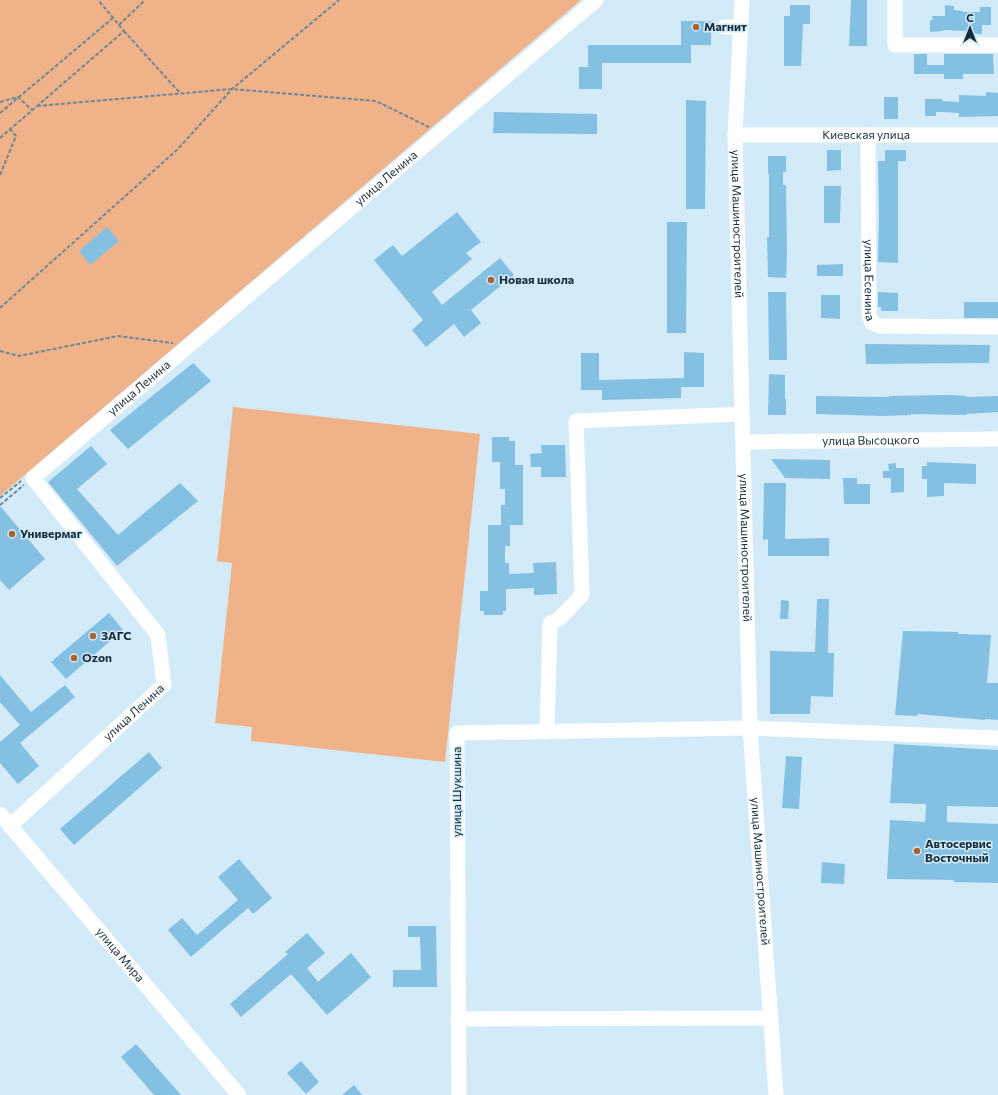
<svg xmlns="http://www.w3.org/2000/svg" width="998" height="1095" viewBox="0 0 998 1095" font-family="Commissioner,sans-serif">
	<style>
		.green { fill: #f0b289 }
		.building { fill: #84c0e2 }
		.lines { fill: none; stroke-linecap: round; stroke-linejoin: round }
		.path { stroke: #6f8795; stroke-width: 2; stroke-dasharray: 4 2; stroke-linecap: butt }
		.minor { stroke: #fff; stroke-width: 15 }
		.poi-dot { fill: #a76332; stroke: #d3eaf8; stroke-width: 1.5 }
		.labels { text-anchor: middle; stroke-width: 3; stroke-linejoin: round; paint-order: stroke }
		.poi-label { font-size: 12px; font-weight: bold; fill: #152d3b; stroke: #d3eaf8; text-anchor: start }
		.street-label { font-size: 12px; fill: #152d3b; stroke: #d3eaf8 }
	</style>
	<rect width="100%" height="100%" fill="#d3eaf8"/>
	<path class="green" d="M0,0h581l-581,496z
		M233,407l247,27 -35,328 -194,-21 1,-14 -37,-4 17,-160 -15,-2z"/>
	<path class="building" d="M851,0h16v46h-18z
		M790,5h20v19h-7l-2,42h-17v-50h6z
		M945,5l9,1v4l9,1v1h17v-5h11v18h-9v9h-16v-3l-23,-1v1l-13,1v-12h3l-1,-4h13z
		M681,21h30v24h-20v18h-89v26h-23v-22h9v-22h93z
		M914,54h13v11h17v-11h49l1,20h-31v5h-19v-5h-30z
		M986,92l12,1v23l-39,1v-4l-17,-1h-6v4h-11v-17h17v2l17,1v-7l27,1z
		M884,97h14v22h-14z
		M686,100l20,1 -1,108h-19z
		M494,112l103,2v20l-104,-1z
		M827,150h14v20l-14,1z
		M885,150h21v11h-8v102l-20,-1 1,-47 -1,-54h7z
		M768,156h18v16h-3v13h3l1,69 -1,24 -18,-1 -1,-40h2v-63h-1z
		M824,186h17l-1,37h-16z
		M457,212l24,30 -15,11 6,6 -40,33 10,13 58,-47 14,17 -43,35 10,13 -17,14 -10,-13 -28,23 -14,-17 11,-10 -49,-60 19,-15 9,11z
		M667,222h20l-1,111h-19z
		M107,227l12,14 -29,24 -11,-14z
		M843,264v12h-26v-11z
		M768,292h18l1,68h-18z
		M878,292l20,1v18h-17v-4h-3z
		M821,295h19v24l-19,-1z
		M964,302h34v16h-34z
		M865,344l125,1 -1,18 -123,1z
		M684,352l20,1v34h-23v11l-79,2v-10h-21v-37h18v27l85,-2z
		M193,363l18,18 -83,68 -18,-19z
		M769,374l16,1v24h1v16h-18z
		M951,395l15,1v1l32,-1v16l-32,2v1l-55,-1v1l-29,1 -66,-2v-18l73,1v-1z
		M492,437h17v4h6v24h8v60h-13v21h-5v17h4v11l25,-1 -1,-10 23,-1 1,32 -23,1v-7l-28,1v22h-3v4h-19v-4h-4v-20h8v-66h13v-20h4v-16h-5v-27h-8z
		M541,445h24l1,32h-25v-10h-10l-1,-13 12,-1z
		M91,446l16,18 -30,25 41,46 62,-52 18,18 -81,65 -69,-84z
		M771,459l59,1v19l-45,-1z
		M927,462l49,2v20l-32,-1v13l-17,1v-18h-5v-13h5z
		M896,463v5h8v24l-13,1v-15h-8v-7h6l-1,-7z
		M843,478h14v6h13v20h-26z
		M764,483h22l-1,56 44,-1v18h-61v-17l-5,1z
		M0,506l45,53 -36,31 -9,-10z
		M817,599h12l-1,54h6l-1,44 -22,-1 -1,18h-40v-63l45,1z
		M781,600l8,1 -1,18h-8z
		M109,613l14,17 -57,49 -15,-17z
		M903,631l55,1v2l33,1 -4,48h11v37l-13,-1v1l-67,-6 -1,2 -22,-1z
		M0,675l31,37 34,-27 10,12 -55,46 19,23 -21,18 -18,-21v-21l20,-17 -20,-23z
		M894,744l104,6v57l-51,-1v16l51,2v59l-44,-1v-2l-67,-1 3,-59 35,2 1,-17 -1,-1 -35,-1z
		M149,752l13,16 -88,77 -14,-16z
		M786,756l16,1 -3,52 -17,-1z
		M239,859l33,39 -19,16 -5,-6 -57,49 -23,-27 14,-12 15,17 41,-35 -20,-23z
		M822,862l23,2 -1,20 -23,-1z
		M408,926h28l1,61h-44v-17h28l-1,-33h-12z
		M307,933l18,20 -18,15 11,14 33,-29 20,24 -44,38 -36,-41 -50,43 -11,-13 58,-50 -3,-2z
		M136,1044l45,51h-27l-33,-38z
		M301,1061l18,21 -13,12 -19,-21z
		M354,1085l8,10h-20z"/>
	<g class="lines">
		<path class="path" d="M119,25l26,-25
			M124,31l56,62
			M0,102l18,-5 14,13
			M37,106l195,-17 144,12 53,26
			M0,113l113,-95
			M0,138l124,-107 -26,-31
			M0,175l16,-39 -6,-7
			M0,308l178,-159 54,-60 107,-89
			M0,351l19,5 99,-20 55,7
			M0,498l21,-17
			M0,505l24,-20"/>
		<g class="minor">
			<path id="s1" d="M742,0l-7,135 15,593 26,367"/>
			<path d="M895,0v45h103"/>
			<path d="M724,27h17"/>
			<path id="s2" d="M735,135h263"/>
			<path id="s3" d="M868,135l1,180 3,8 8,3 118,1"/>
			<path id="s4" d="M743,442l255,-3"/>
			<path d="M547,732l3,-109 9,-4 23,-24 -6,-174 166,-7"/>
			<path id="s5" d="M0,814l239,281"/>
			<path id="s6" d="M10,826l154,-141 -6,-50 -125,-157 563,-478"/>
			<path d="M458,1019l313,-1"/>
			<path d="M459,1095l-2,-362 293,-5 248,10"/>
		</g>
	</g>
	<g class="poi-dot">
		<circle cx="696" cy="27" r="4"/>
		<circle cx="491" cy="280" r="4"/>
		<circle cx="12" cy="534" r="4"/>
		<circle cx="93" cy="636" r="4"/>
		<circle cx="74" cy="658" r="4"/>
		<circle cx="917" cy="851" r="4"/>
	</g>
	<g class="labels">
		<g class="poi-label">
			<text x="704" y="31">Магнит</text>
			<text x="499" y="284">Новая школа</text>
			<text x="20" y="538">Универмаг</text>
			<text x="101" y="640">ЗАГС</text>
			<text x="82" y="662">Ozon</text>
			<text x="925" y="848">Автосервис<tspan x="925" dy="14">Восточный</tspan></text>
		</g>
		<g class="street-label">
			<text dy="4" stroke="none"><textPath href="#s2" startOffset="131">Киевская улица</textPath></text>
			<text dy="4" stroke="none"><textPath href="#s6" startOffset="923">улица Ленина</textPath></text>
			<text dy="4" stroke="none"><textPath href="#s1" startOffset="224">улица Машиностроителей</textPath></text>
			<text dy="4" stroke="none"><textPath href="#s3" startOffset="145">улица Есенина</textPath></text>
			<text dy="4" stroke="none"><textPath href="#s6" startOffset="599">улица Ленина</textPath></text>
			<text dy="4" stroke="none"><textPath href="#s4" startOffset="128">улица Высоцкого</textPath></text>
			<text dy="4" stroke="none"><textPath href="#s1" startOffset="548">улица Машиностроителей</textPath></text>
			<text dy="4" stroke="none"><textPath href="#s6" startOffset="168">улица Ленина</textPath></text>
			<text transform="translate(457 792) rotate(-90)" y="4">улица Шукшина</text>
			<text dy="4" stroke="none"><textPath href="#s1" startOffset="872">улица Машиностроителей</textPath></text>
			<text dy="4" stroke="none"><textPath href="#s5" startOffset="185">улица Мира</textPath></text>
		</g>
	</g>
	<g transform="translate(970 28)" stroke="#d3eaf8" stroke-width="3" paint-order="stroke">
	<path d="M0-3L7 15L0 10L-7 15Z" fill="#152d3b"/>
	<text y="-6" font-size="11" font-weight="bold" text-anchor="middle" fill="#152d3b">С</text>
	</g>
</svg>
